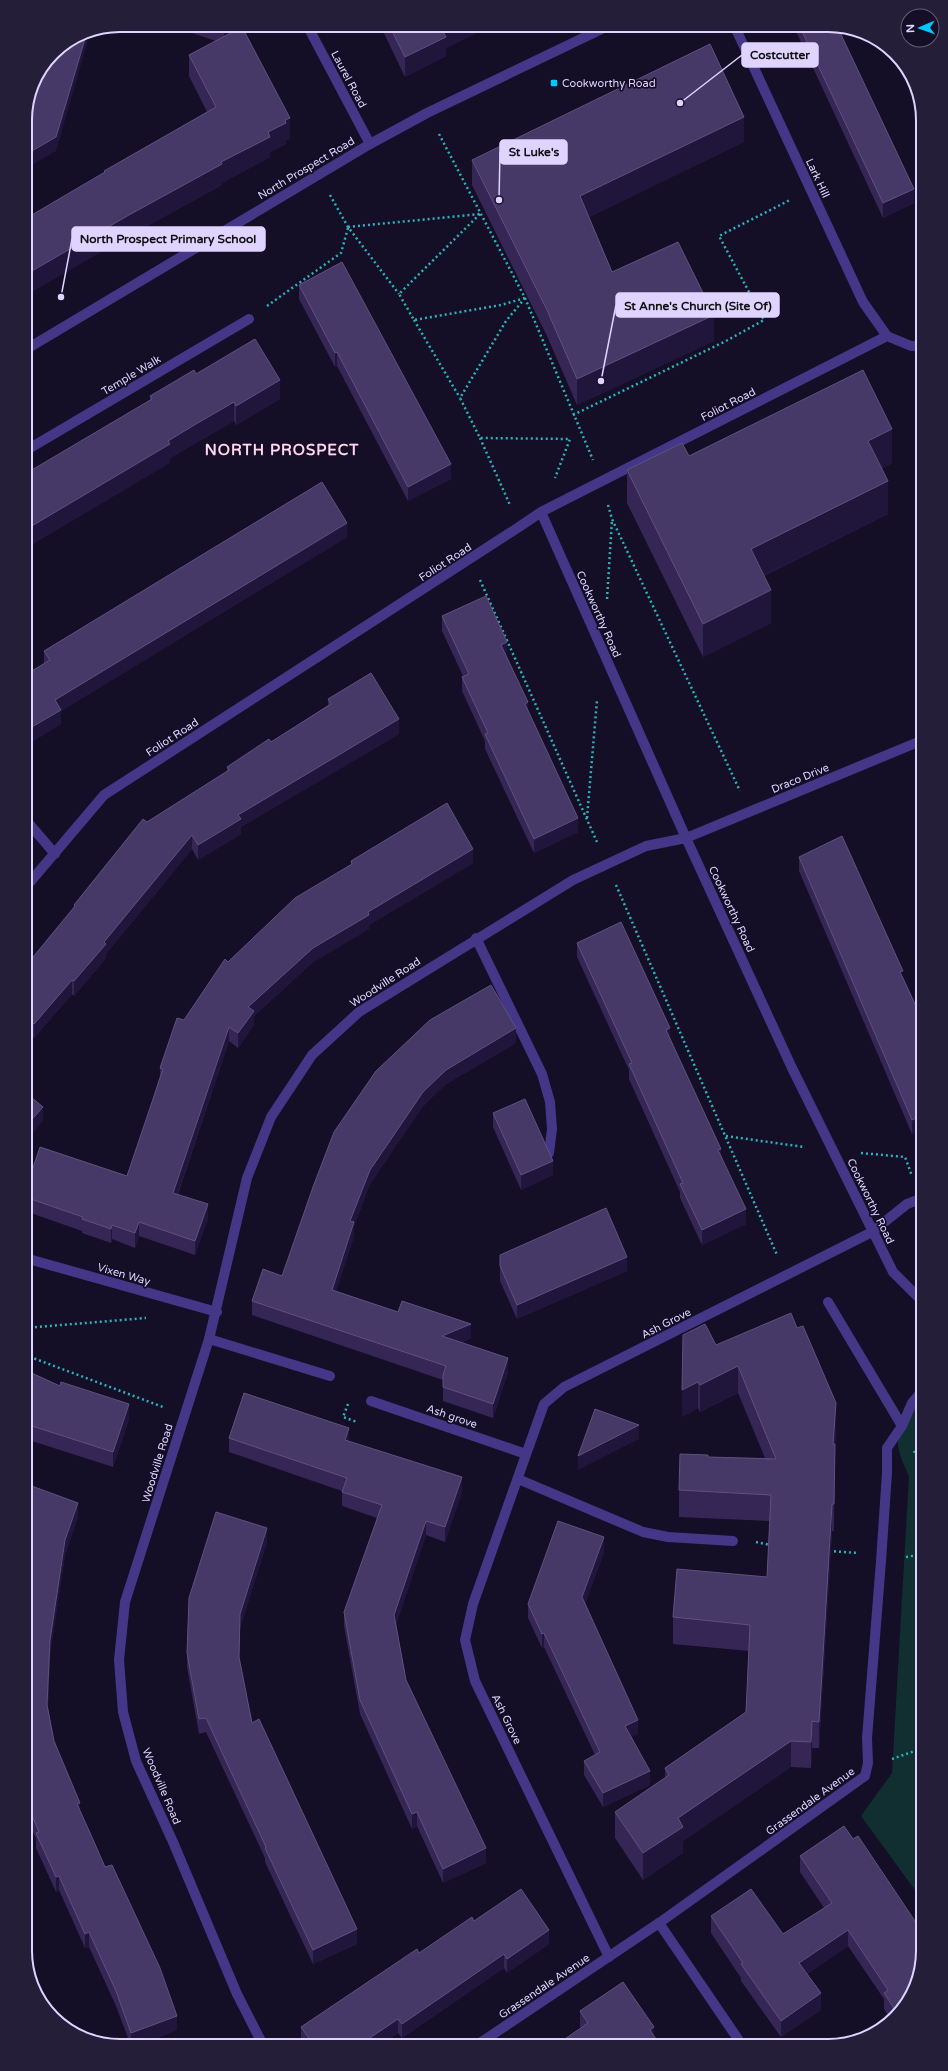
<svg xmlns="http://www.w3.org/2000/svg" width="948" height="2071" viewBox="0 0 948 2071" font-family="'Varela Round',sans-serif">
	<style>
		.green { fill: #112e31 }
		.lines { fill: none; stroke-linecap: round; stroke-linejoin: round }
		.path { stroke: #2ab4bc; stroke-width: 2.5; stroke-dasharray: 2 3; stroke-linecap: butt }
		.service { stroke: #443787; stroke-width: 10 }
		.minor { stroke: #443787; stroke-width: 10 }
		.tertiary { stroke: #443787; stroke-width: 10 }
		.wall { fill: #352655 }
		.shaded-wall { fill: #20153b }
		.building { fill: #473967; stroke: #5f517f }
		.poi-dot { fill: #00c8ff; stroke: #150e27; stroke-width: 1.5 }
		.labels { text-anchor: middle; stroke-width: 3.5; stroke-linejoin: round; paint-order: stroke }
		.street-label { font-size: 11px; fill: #ded4ff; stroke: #150e27 }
		.poi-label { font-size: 11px; fill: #ded4ff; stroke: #150e27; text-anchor: start }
		.district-label { font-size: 15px; font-weight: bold; letter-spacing: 1px; fill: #ffd6eb; stroke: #150e27 }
		.rim { fill: none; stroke: #ded4ff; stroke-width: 2 }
		.leader { fill: none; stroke: #ded4ff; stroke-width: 1.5 }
		.callout-dot { fill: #ded4ff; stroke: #150e27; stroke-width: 1.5 }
		.callout { fill: #ded4ff; stroke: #ded4ff; stroke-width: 1.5 }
		.callout-label { font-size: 12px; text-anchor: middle; font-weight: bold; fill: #111 }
	</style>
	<rect width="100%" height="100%" fill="#150e27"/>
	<path class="green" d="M923,1399v502l-62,-85 31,-43 17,-297c-4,-9 -13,-27 -11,-37 1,-9 18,-33 25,-40z"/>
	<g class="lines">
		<path class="path" d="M439,134l86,164 68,162
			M330,195l18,32 51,67
			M480,214l-81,80 15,26 87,-15 24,-7
			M348,227l132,-13
			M525,298l-19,23 -46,77 20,40 90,1 -15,39
			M267,306l74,-53 7,-25
			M414,320l46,78
			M573,415l153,-74 38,-21 -45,-84 71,-36
			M480,438l30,67
			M608,505l4,14 128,272
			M480,580l117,262
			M607,599l5,-79
			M587,818l10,-118
			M616,885l161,370
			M726,1136l78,11
			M861,1153l44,4 7,19
			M25,1328l121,-10
			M25,1355l138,52
			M348,1404l-5,13 14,5
			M914,1451l9,17
			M756,1542l14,3
			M829,1551l29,2
			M906,1557l17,-3
			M892,1759l31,-11"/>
		<path class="service" d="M209,1339l121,37
			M659,1923l81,119"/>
		<path class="minor" d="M307,25l63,119
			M734,25l129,277 24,34
			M25,451l224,-132
			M541,512l145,326 106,230 101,204 30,30
			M25,819l30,35
			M25,888l79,-93 415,-268 22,-15 346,-176 24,10h12
			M476,938l66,136 8,28 2,27 -3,24
			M25,1258l192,54
			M828,1302l74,124
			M371,1401l155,53
			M518,1479l125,53 25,5 65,4
			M609,1957l-134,-276 -10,-41 8,-36 71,-200 20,-17 308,-155 35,-28 16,-6
			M480,2043l179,-120 206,-147 3,-13 -1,-25 14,-177 6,-88v-25l15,-22 10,-23 11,-13
			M263,2045l-26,-51 -64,-152 -37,-81 -13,-49 -4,-52 6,-58 84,-263 38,-161 24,-61 41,-62 47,-43 214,-132 73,-34 40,-8 237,-98"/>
		<path class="tertiary" d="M25,350l345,-206 57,-31 183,-88"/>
	</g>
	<path class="wall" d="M168,25h73v3l49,111 -4,1v4l-16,8v5l-48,26v2l-93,51 -25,-63v-2l103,-59 -18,-36v-21l27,-14z
		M380,25h112l-46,23v8l-41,21z
		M793,25h41l80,178 -31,15z
		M744,142l-155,75 23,55 102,69 -137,64 -30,-69 -75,-151v-25z
		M299,285l152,194 -43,22 -71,-135 -2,1 -36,-68z
		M196,374l84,25 -44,26 -2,-4 -64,37v5l-20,-63v-4z
		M918,391h5v62l-4,1z
		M689,456l203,7 -10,5 6,46 -124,62 7,47 -68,34 -76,-154v-33z
		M347,537l-286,174v13l-36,22v-71l19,-11v-13z
		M442,616l65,40v1l21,54 50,121 -44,21 -49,-104v-8l-23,-50v-14l1,-1 -21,-45z
		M328,699l71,35 -158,93v7l-43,26 -6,-11 -86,105v4l-32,38 -2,-2 -38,44 -9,-8v-55l4,-3v-10l45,-54v-3l73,-83 80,-50v-5l44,-25 57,-37z
		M799,857l104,120 20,44v108l-11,5 -113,-263z
		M351,861l122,2 -104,62v4l-56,33 -59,54v9l-16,23 -9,-7 -51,153 30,24 -13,37 -56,-19 -4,12 -23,-9 -1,4 -29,-10v-2l-57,-20v-19l102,-16 24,-71 9,-29v-8l24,-48 44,-58 123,-97z
		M577,943l93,95 51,118 25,68 -44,21 -22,-47v-6l-51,-113v-9l-52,-113z
		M516,1043l-70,41 -23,22 -53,78 -16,42v10l-18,55 135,47 -10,5 47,29 -15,46 -50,-17v-21l-191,-65v-14l30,-25 52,-144z
		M493,1113l60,62 -32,15 -28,-63z
		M500,1255l127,16 -110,48 -17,-38z
		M716,1345l120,85 -1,17 -1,84h-2l-13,217h-7l-1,20 -20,-1 -108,74v12l-40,27 -28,-42v-26l50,-34v-10l81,-56 3,-61 -76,-7v-27l94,-40 3,-56 -91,-4v-27l29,-33 57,1 -27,-65 -38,19 -2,-4 -16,9z
		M25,1370l104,49 -16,48 -81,-26 -1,3 -6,-3z
		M229,1438l120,3 113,51 -17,50 -19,-7 -30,89 10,56 80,183 -43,20 -26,-57 -5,3 -52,-115 -16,-88v-14l33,-94 -35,-12v-15l-113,-39z
		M25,1496l53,21 -13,38 -15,99 -2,53 6,34 26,70 97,219 -40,16h-6l-15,-40 -27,-59 -4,1 -26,-58 -3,2 -20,-44v-9l-11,-26z
		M267,1542l-27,86 -1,30 13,65 105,221 -44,20 -48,-102v-4l-59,-126 -7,2 -12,-67v-14z
		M604,1552l-19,52 53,130 -7,3 19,48 -47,22 -19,-32v-14l11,-6 -51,-108 -2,1 -14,-30v-14z
		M844,1826l59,182 -13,10 -6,-9v-10l-36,-53 -41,28 14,36 -40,27 -40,-56v-3l-30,-45v-17l72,18 41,-26 -24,-36v-16z
		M474,1921l75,23 -42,29 -3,-5 -102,70 -4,-5 -16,11 -78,1 -3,-4v-14l118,-74z
		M580,2011l74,25 -73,-8 -1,-2z"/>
	<path class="shaded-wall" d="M232,25h9v10l-17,9v-15z
		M452,25h40l-46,23v8l-41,21v-20l37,-27z
		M87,32v12l-31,107 -31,18v-14z
		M744,117v25l-164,80v-26z
		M290,118v21l-4,1v4l-16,8v5l-48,26v2l-93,51 -104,60v-21l104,-60 92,-53 47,-30 17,-12z
		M914,189v14l-31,15v-15z
		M714,315v26l-137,64v-26z
		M337,352v14l-2,1v-14z
		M280,380v19l-44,26v-19z
		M234,402v19l-64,37v5l-145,86v-19l171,-106z
		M892,429v34l-24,11v-33z
		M451,464v15l-43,22v-14z
		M888,481v33l-137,68v-33z
		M347,523v14l-286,174v13l-36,22v-15l30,-31z
		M771,590v33l-68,34v-33z
		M507,642v14l-6,3v-14z
		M528,702v14l-3,-12z
		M399,719v15l-158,93v7l-43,26v-15l40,-30z
		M578,818v14l-44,21v-14z
		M192,835v14l-86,105v4l-32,38v-15l30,-39z
		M473,849v14l-104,62v4l-56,33 -59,54v9l-16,23v-15l10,-26 65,-59 55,-36z
		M72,980v14l-38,44v-14z
		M229,1027v14l-56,166v-14z
		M516,1028v15l-70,41 -23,22 -53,78 -16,42v10l-22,68v-14l18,-69 20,-51 53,-78 23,-22z
		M670,1028v15l-4,-13z
		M43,1107v14l-18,21v-15z
		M923,1115v14l-11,5v-14z
		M721,1149v14l-3,-13z
		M553,1161v14l-32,15v-15z
		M208,1204v14l-13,37v-14z
		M746,1209v15l-44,21v-15z
		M139,1222v14l-4,12v-15z
		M112,1225v14l-1,4v-14z
		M627,1257v14l-110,48v-14z
		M471,1324v14l-29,13v-15z
		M508,1358v14l-15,46v-14z
		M738,1366v27l-38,19v-27z
		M698,1382v26l-16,9v-27z
		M836,1403v27l-1,17 -1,84 -1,-87z
		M129,1404v15l-16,48v-15z
		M639,1425v14l-61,31v-14z
		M32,1426v15l-1,3v-15z
		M349,1428v14l-4,-2z
		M462,1477v15l-17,50v-15z
		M78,1503v14l-13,38 -15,99 -3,65v-14l3,-65 15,-100z
		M832,1504v27l-13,217v-26z
		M426,1521v14l-32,94v-14z
		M267,1528v14l-27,86 -1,43 1,-57z
		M604,1537v15l-22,60v-15z
		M544,1633v14l-2,1v-14z
		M638,1720v14l-13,6v-14z
		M812,1721v27l-1,20v-26z
		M791,1741v26l-108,74v12l-40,27v-27l35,-35z
		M650,1771v14l-47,22v-14z
		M80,1803v14l-3,-13z
		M417,1812v14l-5,3v-15z
		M486,1848v15l-43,20v-14z
		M59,1876v14l-3,2v-15z
		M357,1929v15l-44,20v-14z
		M549,1930v14l-42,29v-14z
		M848,1930v16l-49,33v-16z
		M89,1932v15l-4,1v-14z
		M504,1954v14l-102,70v-14z
		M921,1957l-4,10v-8z
		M821,1993v17l-40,27v-16z
		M177,2016v14l-40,16h-6v-13z
		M398,2019v14l-16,11h-21z
		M654,2027v15l-4,-12z"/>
	<path class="building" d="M211,25h21l-8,4z
		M389,25h63l-10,5 4,7 -41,20z
		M799,25h35l3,1 77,163 -31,14z
		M242,27l48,91 -5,2 1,3 -18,9 2,5 -49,25 1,2 -93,51 -104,60v-56l80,-47 -1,-1 112,-64 -27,-52z
		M84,32h3l-31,105 -31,18v-39l3,-2 14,-44 11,-17z
		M710,44l34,73 -164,79 32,76 66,-30 36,73 -137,64 -30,-69 -75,-150z
		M342,262l109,202 -43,23 -71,-135 -2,1 -36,-68z
		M255,339l25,41 -44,26 -2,-4 -38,22 -28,17 2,3 -145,86v-56l127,-75 -2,-3 44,-26 2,4z
		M863,370l29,59 -24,12 20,40 -137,68 20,41 -68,34 -76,-154 55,-27 7,13z
		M918,391h5v48h-4z
		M322,482l25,41 -292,177 6,10 -36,21v-56l25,-15 -6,-9z
		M486,596l21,46 -6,3 27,57 -3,2 53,114 -44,21 -49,-105 3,-1 -26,-56 7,-3 -27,-58z
		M371,673l28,46 -161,96 3,4 -43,26 -6,-10 -88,107 2,2 -32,37 -2,-1 -38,44 -9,-8v-41l8,-8 -4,-5 46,-56 -1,-1 69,-86 4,3 82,-52 -2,-3 42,-28 2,3 60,-38 -3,-5z
		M447,803l26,46 -105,63 1,3 -56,33 -65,59 6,4 -16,22 -9,-6 -56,166 35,11 -13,37 -56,-19 -4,11 -23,-8 -1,4 -29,-10 1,-2 -58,-20v-5l15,-45 87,29 24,-71 12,-36 -3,-1 17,-50 7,2 41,-61 3,3 67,-64 57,-34 -1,-3z
		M842,836l61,135 -3,1 23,49v94l-11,5 -113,-263z
		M621,922l49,106 -4,2 55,119 -3,1 28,59 -44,21 -22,-46 3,-1 -54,-119 3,-1 -55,-120z
		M491,985l25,43 -70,42 -23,22 -53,78 -20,51 4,1 -22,68 66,22 4,-11 69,23 -29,12 66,22 -15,46 -50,-17v-12l3,-9 -194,-65 11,-32 19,7 31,-89 21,-55 42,-61 54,-51z
		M25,1092l18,15 -18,20z
		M525,1099l28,62 -32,14 -28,-62z
		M606,1208l21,49 -110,48 -17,-39v-11z
		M791,1313l6,15 6,-2 33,77 -3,41h2l-1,60h-2l-13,218 -7,-1 -1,21 -20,-1 -113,77 5,9 -40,26 -28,-41 54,-37 -4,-7 81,-56 4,-87 -77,-8 4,-48 90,8 4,-82 -92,-5 1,-36 28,1v2l68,2 -38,-93 -38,19 -2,-3 -16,8 1,-55 22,-11 11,21z
		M25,1370l35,16 1,-4 68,22 -16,48 -81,-26 -1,3 -6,-2z
		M244,1393l105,35 -4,12 117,37 -17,50 -19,-6 -32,94 12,65 80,168 -43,21 -26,-57 -5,2 -52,-114 -16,-88 38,-107 -40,-13 5,-14 -118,-40z
		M595,1409l44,16 -61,31z
		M29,1485l49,18 -13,37 -15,100 -3,65 7,36 26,62 -3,1 14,31 14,32 7,-2 48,103 17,48 -46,17 -15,-42 -27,-59 -4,2 -26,-58 -3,1 -20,-44 3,-1 -14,-33v-303z
		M216,1512l51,16 -27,86 -1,43 13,66 7,-4 98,210 -44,21 -48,-102 1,-1 -60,-129 -7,1 -12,-66 2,-55z
		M558,1521l46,16 -22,60 56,123 -13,6 25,45 -47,22 -19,-32 16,-9 -56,-119 -2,1 -14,-30z
		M844,1826l9,13 5,-3 65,97v18l-2,6 -4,2 2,3 -16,46 -6,5 -13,-20 4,-3 -40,-60 -49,33 22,30 -40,28 -40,-57 2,-1 -32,-47 40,-27 32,45 49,-31 -32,-47z
		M521,1889l28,41 -42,29 -3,-5 -102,70 -4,-5 -37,25h-48l-12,-17 116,-78 2,4 53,-36 2,4z
		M623,1982l31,45 -4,3 8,12 -99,1 29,-20 -8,-12z"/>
	<rect class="poi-dot" x="550" y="79" width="8" height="8" rx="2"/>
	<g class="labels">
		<g class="street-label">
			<text transform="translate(349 79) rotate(62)" y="4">Laurel Road</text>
			<text transform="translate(306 168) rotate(-31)" y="4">North Prospect Road</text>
			<text transform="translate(818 178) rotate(65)" y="4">Lark Hill</text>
			<text transform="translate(131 375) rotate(-31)" y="4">Temple Walk</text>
			<text transform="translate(728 404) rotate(-27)" y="4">Foliot Road</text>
			<text transform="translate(445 562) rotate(-33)" y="4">Foliot Road</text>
			<text transform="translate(599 614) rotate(66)" y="4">Cookworthy Road</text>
			<text transform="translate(172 737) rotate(-33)" y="4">Foliot Road</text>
			<text transform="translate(800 778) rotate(-22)" y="4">Draco Drive</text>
			<text transform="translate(732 909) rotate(65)" y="4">Cookworthy Road</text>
			<text transform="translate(385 982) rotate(-33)" y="4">Woodville Road</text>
			<text transform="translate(871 1201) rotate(64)" y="4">Cookworthy Road</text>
			<text transform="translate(124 1274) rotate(16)" y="4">Vixen Way</text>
			<text transform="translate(666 1323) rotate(-27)" y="4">Ash Grove</text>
			<text transform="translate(452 1416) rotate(19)" y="4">Ash grove</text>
			<text transform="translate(157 1463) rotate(-73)" y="4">Woodville Road</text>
			<text transform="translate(507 1719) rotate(64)" y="4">Ash Grove</text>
			<text transform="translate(162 1786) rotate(67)" y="4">Woodville Road</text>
			<text transform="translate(810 1801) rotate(-36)" y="4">Grassendale Avenue</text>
			<text transform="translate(544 1986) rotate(-34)" y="4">Grassendale Avenue</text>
		</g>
		<g class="poi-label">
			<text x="562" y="87">Cookworthy Road</text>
		</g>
		<g class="district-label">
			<text x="282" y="455">NORTH PROSPECT</text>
		</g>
	</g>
	<path d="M0 0H948V2071H0ZM120 32H828A88 88 0 0 1 916 120V1951A88 88 0 0 1 828 2039H120A88 88 0 0 1 32 1951V120A88 88 0 0 1 120 32Z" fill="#251e38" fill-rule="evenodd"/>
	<path class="rim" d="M120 32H828A88 88 0 0 1 916 120V1951A88 88 0 0 1 828 2039H120A88 88 0 0 1 32 1951V120A88 88 0 0 1 120 32Z"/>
	<path class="leader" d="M680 103L742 55M499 200L500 152M61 297L72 239M601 381L616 305"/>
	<g class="callout-dot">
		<circle cx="680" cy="103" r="4"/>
		<circle cx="499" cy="200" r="4"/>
		<circle cx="61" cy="297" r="4"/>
		<circle cx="601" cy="381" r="4"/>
	</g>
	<g class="callout">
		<rect x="742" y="43" width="76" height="24" rx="4"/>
		<rect x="500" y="140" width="67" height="24" rx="4"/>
		<rect x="72" y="227" width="193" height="24" rx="4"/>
		<rect x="616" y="293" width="163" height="24" rx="4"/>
	</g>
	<g class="callout-label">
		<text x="780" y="59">Costcutter</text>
		<text x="534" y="156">St Luke's</text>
		<text x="168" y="243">North Prospect Primary School</text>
		<text x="698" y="310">St Anne's Church (Site Of)</text>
	</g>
	<g transform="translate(920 28) rotate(268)"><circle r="19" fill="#150e27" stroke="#655d7d"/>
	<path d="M0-3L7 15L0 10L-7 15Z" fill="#00c8ff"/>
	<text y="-6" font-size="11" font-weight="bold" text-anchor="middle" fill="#ded4ff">N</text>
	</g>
</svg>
